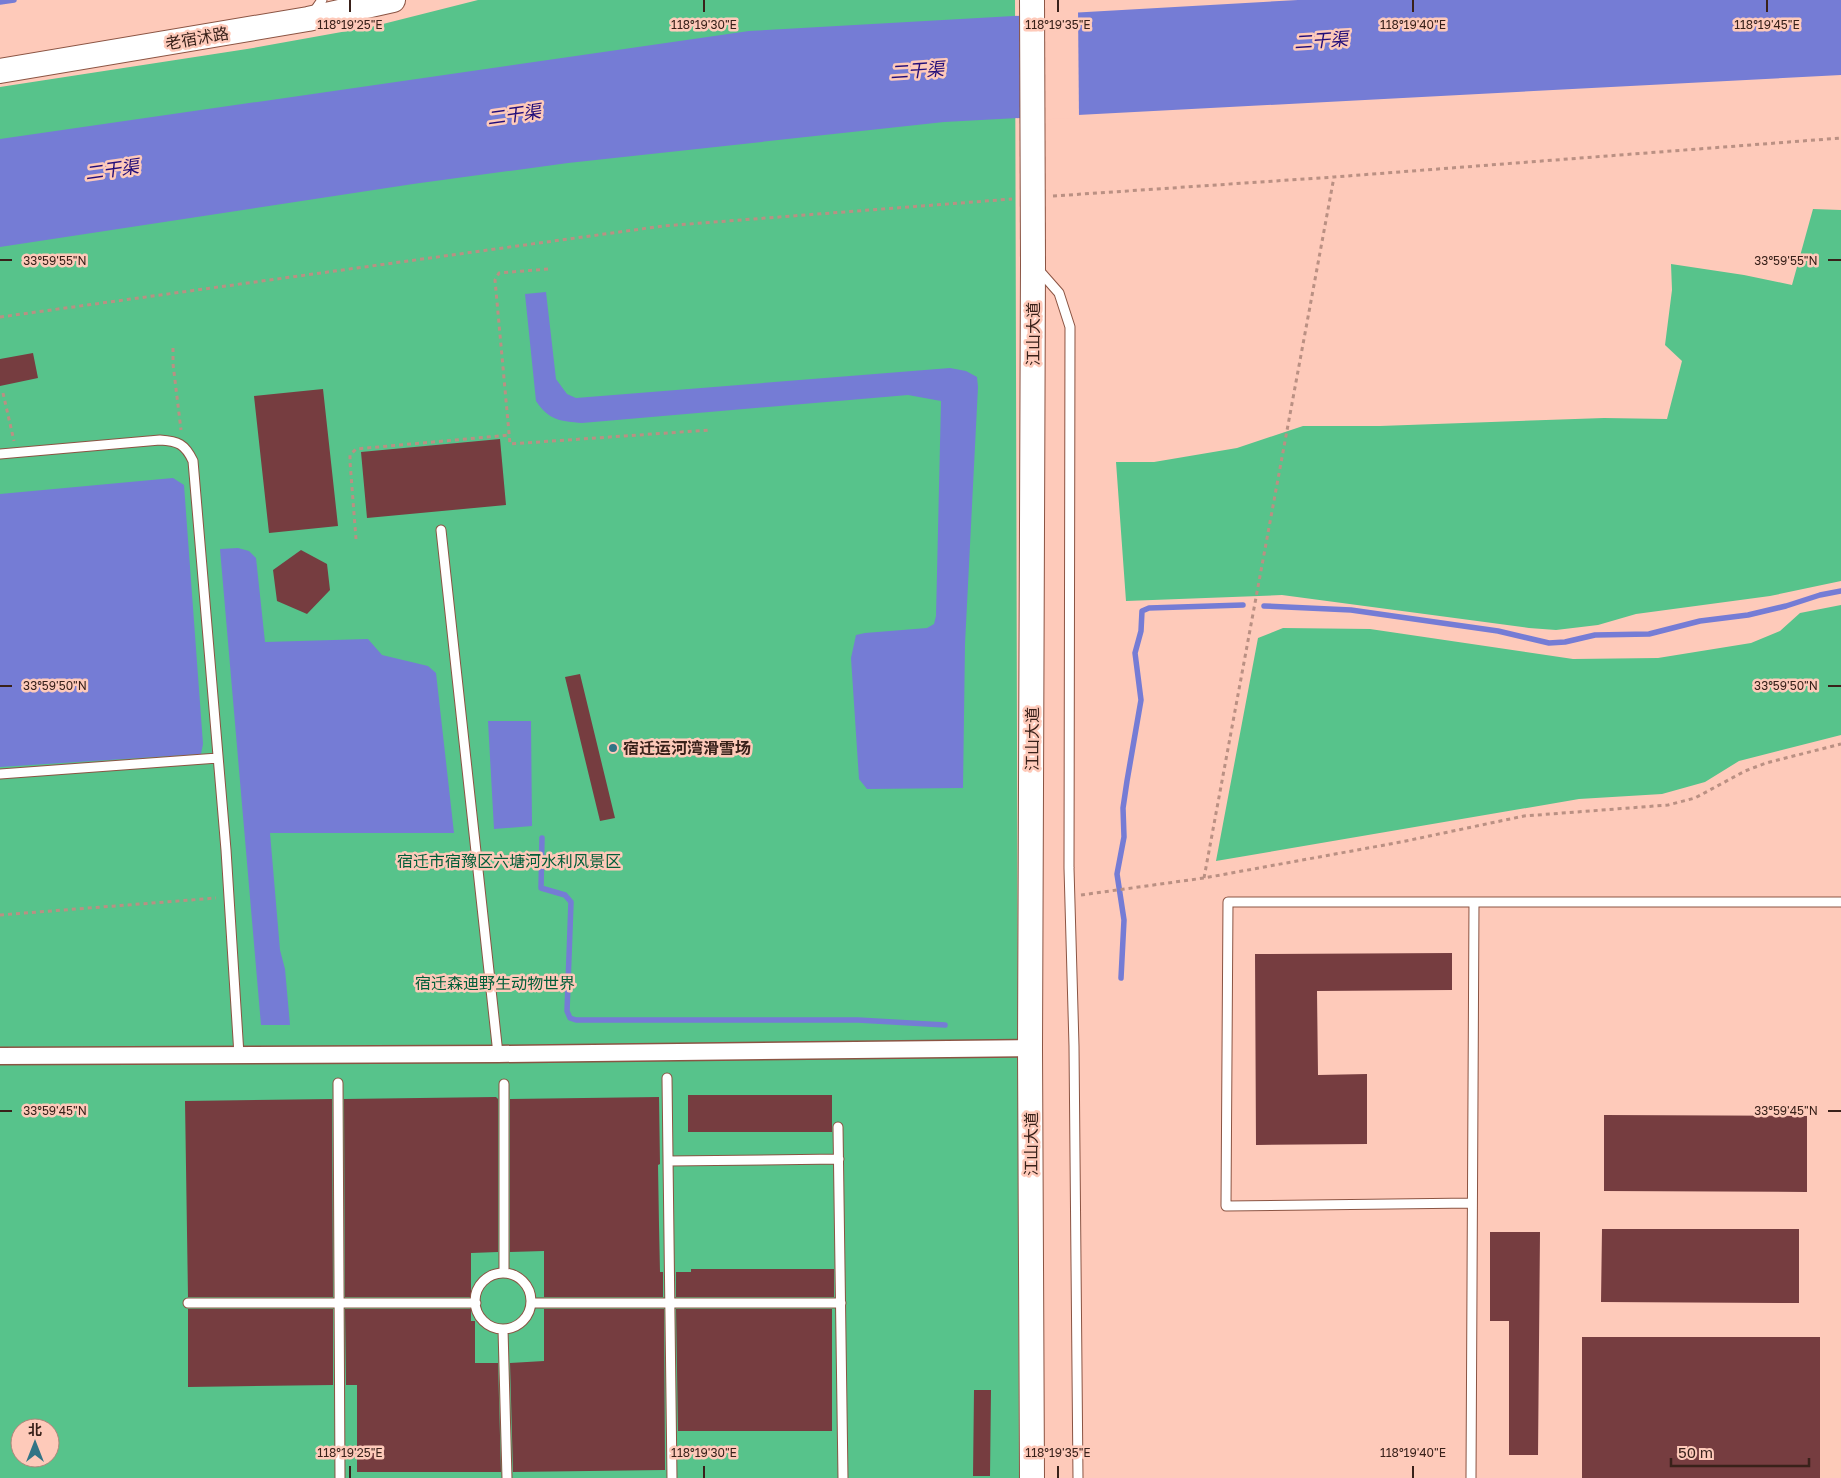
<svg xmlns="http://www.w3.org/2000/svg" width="1841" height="1478" viewBox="0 0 1841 1478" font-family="'Golos Text','Noto Sans SC',sans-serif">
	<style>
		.green { fill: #57c38b; fill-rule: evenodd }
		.water { fill: #757cd5 }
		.pier { fill: #fecaba }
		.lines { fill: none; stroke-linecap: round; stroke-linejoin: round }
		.stream { stroke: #757cd5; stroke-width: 5.5 }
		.building { fill: #763d40 }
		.service-casing { stroke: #8b5443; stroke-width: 11 }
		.minor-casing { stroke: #8b5443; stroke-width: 19 }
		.secondary-casing { stroke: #8b5443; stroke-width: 26 }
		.path { stroke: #ba9083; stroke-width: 3; stroke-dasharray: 4 4; stroke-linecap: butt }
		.service { stroke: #fff; stroke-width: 9 }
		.minor { stroke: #fff; stroke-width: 16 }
		.secondary { stroke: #fff; stroke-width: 24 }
		.secondary-bridge-casing { stroke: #8b5443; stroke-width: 26; stroke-linecap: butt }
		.secondary-bridge { stroke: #fff; stroke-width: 24 }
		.ticks { fill: none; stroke: #39211a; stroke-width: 2 }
		.poi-dot { fill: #327486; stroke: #fecaba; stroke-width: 2 }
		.labels { text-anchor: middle; stroke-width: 5; stroke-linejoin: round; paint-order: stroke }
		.street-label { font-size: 16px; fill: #39211a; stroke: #fecaba }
		.poi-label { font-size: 16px; font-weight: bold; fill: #39211a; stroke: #fecaba; text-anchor: start }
		.park-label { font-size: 16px; fill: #025e39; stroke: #fecaba }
		.water-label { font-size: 18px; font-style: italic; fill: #220d79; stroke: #fecaba }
		.ticks-label { font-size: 12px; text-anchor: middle; fill: #39211a; stroke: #fecaba; stroke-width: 5; stroke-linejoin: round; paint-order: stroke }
	</style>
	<rect width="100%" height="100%" fill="#fecaba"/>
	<path class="green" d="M478,0h537l4,1478h-1019v-1391l247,-38 128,-23zM20,1428h30v30h-30z
		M1813,209l28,1v371l-71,15 -134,18 -38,11 -42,5 -27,-2 -247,-33 -156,6 -10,-139h38l83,-14 66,-22h77l224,-8 63,1 15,-58 -17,-16 7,-55 -1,-26 73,11 48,10z
		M1841,605v130l-102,26 -34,21 -43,12 -83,5 -363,62 42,-223 25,-10 87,1 203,30 85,-1 93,-15 29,-12 20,-18z"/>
	<path class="water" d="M1298,0h543v75l-897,47 -376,41 -155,21 -413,63v-108l749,-108z
		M546,292l10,87 11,15 9,4 374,-30 16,3 11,6 1,10 -13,257 -2,144 -96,1 -8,-10 -8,-121 5,-23 9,-2 62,-5 7,-4 2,-8 5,-215 -33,-6 -326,28c-21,-2 -33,-2 -46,-22l-11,-107z
		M173,478l11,7 19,259 -2,10 -201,13v-273z
		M238,548l11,3 7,7 9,84 103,-3 14,16 46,11 8,7 18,160h-184l10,117 5,19 5,56h-29l-41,-476z
		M488,721h43l1,105 -38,3z"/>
	<path class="pier" d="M1078,10l1,108 -54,2 -1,-107z"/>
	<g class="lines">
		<path class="stream" d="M0,2l14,-2
			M1264,606l87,4 147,21 51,12 16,-1 30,-7 54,-1 51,-13 48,-6 38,-9 34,-11 21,-4
			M542,838l-1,50 24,7 6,7 -4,109 3,7 6,2h282l87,5
			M1121,978l3,-58 -7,-46 7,-37 -1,-29 4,-27 14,-81 -6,-47 6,-22 1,-20 7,-3 94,-3"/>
	</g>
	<path class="building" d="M33,353l5,25 -38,8v-27z
		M323,389l15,137 -69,7 -15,-137z
		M500,439l6,66 -139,13 -6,-66z
		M301,550l26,14 3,26 -23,24 -30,-13 -4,-31z
		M580,674l35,144 -15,3 -35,-144z
		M1452,953v37l-135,1 1,84 49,-1v70l-111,1 -1,-191z
		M688,1095h144v37h-144z
		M496,1097l2,2v153l-27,1v44h-126l-1,-198z
		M659,1097l1,67 -2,1 1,60 1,47h3v25h-119v-46l-34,1v-153z
		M332,1099l1,198h-145l-3,-196z
		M1604,1115l203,1v76l-203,-1z
		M1602,1229h197v74l-198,-1z
		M1490,1232h50l-2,223h-29v-134h-19z
		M691,1269h143v28h-158v-25h15z
		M188,1309h145v76l-145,2z
		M345,1309h126v12h4v42h23l3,109h-144v-87h-11z
		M544,1309h120l1,161 -152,2 -3,-109 34,-2z
		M676,1309h156v122h-154z
		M1582,1337h238v141h-238z
		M974,1390h17l-1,86h-17z"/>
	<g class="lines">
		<g class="service-casing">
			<path id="service" d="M313,13l9,-13
				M1037,268l22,25 11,34 -1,541 5,178 4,432
				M0,454l160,-14c18,1 25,4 33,21l33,389 13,205
				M441,530l57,524
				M0,774l218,-16
				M667,1078l5,400
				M338,1083l2,395
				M838,1127l5,351
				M668,1161l171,-2
				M1472,1203l-246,3 2,-304h613
				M504,1273v-189
				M475 1301a28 28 0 1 1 56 0a28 28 0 1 1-56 0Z
				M188,1303h288
				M531,1303h310
				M503,1329l4,149
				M1471,1478l3,-576"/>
		</g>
		<g class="minor-casing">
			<path id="minor" d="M0,1056l498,-2 532,-6"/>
		</g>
		<g class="secondary-casing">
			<path id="secondary" d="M0,71l308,-52 85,-19
				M1032,1478l-2,-430 3,-784"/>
		</g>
		<path class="path" d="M1053,196l281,-19 507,-39
			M548,269l-49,4 -4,7 15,164 200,-14
			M0,317l663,-91 349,-27
			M173,348v16l8,66
			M3,393l11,48
			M356,539l-6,-77v-7l6,-6 154,-14
			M1204,878l130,-701
			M1081,895l123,-17 197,-36 123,-26 144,-11 27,-7 50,-27 21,-8 75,-19
			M0,915l216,-17"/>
		<use href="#service" class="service"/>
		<use href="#minor" class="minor"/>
		<use href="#secondary" class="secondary"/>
		<g class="secondary-bridge-casing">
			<path id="secondary-bridge" d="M1032,0l1,264"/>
		</g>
		<use href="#secondary-bridge" class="secondary-bridge"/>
	</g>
	<path class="ticks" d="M350,0v12M704,0v12M1058,0v12M1413,0v12M1767,0v12M0,260h12M1828,260h13M0,686h12M1828,686h13M0,1111h12M1828,1111h13M350,1466v12M704,1466v12M1058,1466v12M1413,1466v12"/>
	<circle class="poi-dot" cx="613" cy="748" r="5"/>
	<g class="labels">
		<g class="street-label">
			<text transform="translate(197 38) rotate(-10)" y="6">老宿沭路</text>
			<text transform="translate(1033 334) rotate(-90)" y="6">江山大道</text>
			<text transform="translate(1032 739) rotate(-90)" y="6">江山大道</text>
			<text transform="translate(1031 1144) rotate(-90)" y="6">江山大道</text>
		</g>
		<g class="poi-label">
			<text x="623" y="754">宿迁运河湾滑雪场</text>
		</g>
		<g class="park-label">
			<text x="509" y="867">宿迁市宿豫区六塘河水利风景区</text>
			<text x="495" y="989">宿迁森迪野生动物世界</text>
		</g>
		<g class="water-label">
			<text transform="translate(1321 41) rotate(-4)" y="6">二干渠</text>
			<text transform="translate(917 71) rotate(-4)" y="6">二干渠</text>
			<text transform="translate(514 115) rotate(-8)" y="6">二干渠</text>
			<text transform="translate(112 170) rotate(-8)" y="6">二干渠</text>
		</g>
	</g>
	<g class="ticks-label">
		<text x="350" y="29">118°19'25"E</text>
		<text x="704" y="29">118°19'30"E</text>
		<text x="1058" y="29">118°19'35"E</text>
		<text x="1413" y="29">118°19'40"E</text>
		<text x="1767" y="29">118°19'45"E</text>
		<text x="55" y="265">33°59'55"N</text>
		<text x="1786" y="265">33°59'55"N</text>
		<text x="55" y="690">33°59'50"N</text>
		<text x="1786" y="690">33°59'50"N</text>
		<text x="55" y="1115">33°59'45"N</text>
		<text x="1786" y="1115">33°59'45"N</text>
		<text x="350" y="1457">118°19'25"E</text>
		<text x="704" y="1457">118°19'30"E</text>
		<text x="1058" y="1457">118°19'35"E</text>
		<text x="1413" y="1457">118°19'40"E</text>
	</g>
	<g transform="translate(35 1443)"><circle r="24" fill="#fecaba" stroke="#af867a"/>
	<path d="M0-4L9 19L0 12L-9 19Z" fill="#327486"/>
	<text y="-8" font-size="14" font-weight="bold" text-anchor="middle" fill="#39211a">北</text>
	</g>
	<path d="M1671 1458v8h138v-8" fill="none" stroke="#39211a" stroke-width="2.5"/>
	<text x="1678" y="1458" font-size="15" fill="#39211a" stroke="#fecaba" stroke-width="4" paint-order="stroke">50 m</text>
</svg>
